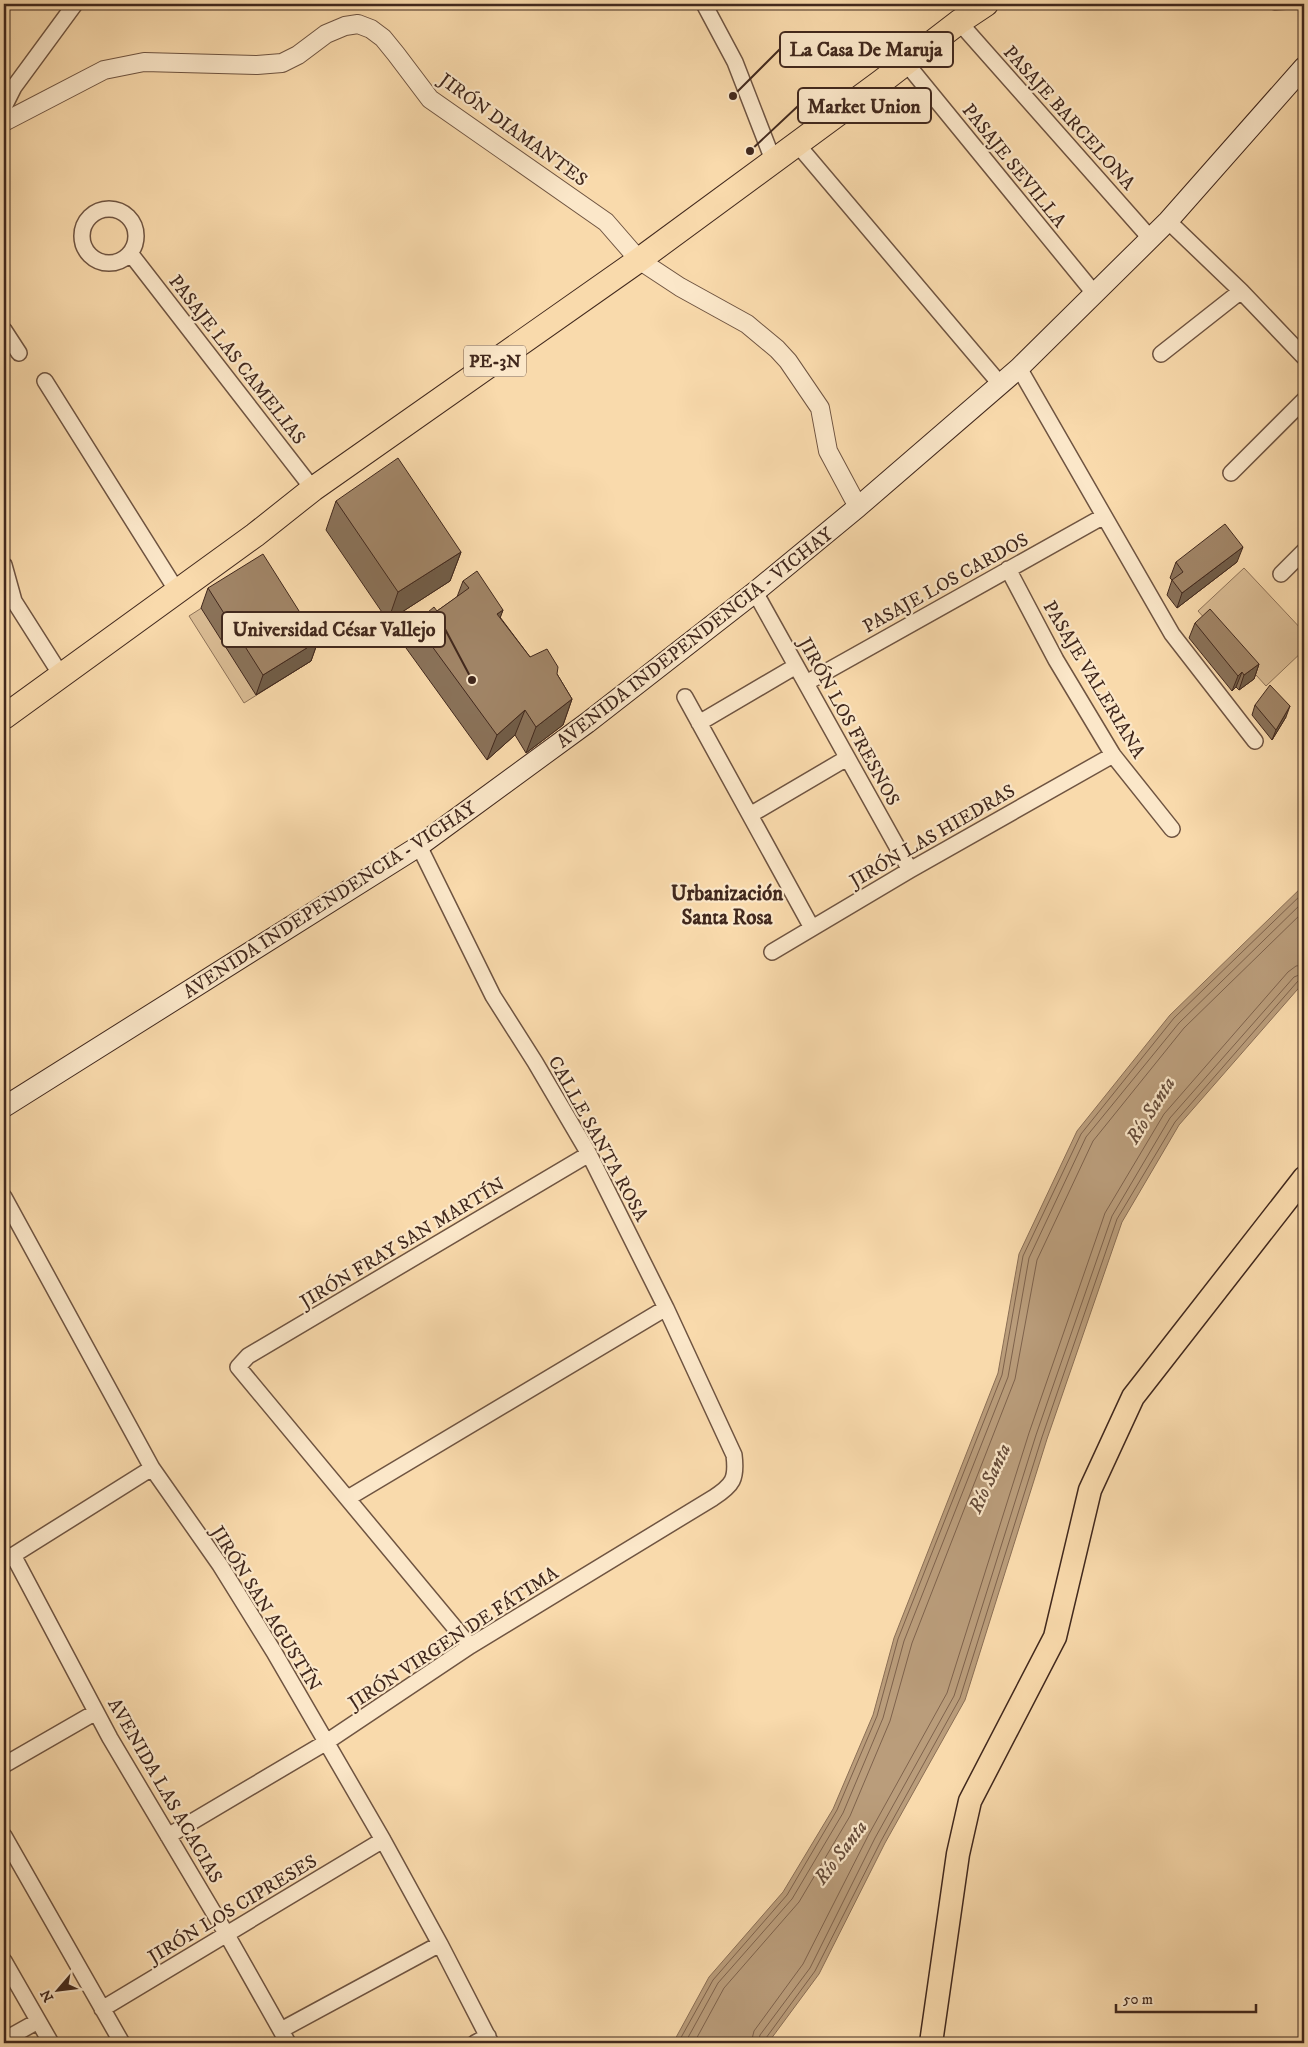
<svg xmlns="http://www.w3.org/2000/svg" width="1308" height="2047" viewBox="0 0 1308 2047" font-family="'IM FELL DW Pica',serif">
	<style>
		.green { fill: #dabc94; stroke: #8e7258 }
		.water { fill: #ba9d7b; stroke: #8a6e55 }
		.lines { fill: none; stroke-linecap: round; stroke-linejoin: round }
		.shore { stroke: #7e624c; stroke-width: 1 }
		.stream { stroke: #8a6e55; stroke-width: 5.5 }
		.minor-casing { stroke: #6f5441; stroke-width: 18 }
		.tertiary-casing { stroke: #6f5441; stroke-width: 20 }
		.secondary-casing { stroke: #41281d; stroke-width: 22 }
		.primary-casing { stroke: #41281d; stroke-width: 25 }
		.trunk-casing { stroke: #41281d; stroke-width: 26 }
		.minor { stroke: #fbe7c9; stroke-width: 15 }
		.tertiary { stroke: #fbe7c9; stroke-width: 18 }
		.secondary { stroke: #fbe7c9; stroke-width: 20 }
		.primary { stroke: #f9daac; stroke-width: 22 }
		.trunk { stroke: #f9daac; stroke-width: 24 }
		.wall { fill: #8a7259; stroke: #41281d }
		.shaded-wall { fill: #715d48; stroke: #41281d }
		.building { fill: #a18567; stroke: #41281d }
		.labels { text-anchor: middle; stroke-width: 4.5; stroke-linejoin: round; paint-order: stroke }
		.shield { fill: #fbe7c9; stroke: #796151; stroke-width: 1 }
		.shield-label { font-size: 18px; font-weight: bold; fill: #41281d }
		.street-label { font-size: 19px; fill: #41281d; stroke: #fbe7c9 }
		.water-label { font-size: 20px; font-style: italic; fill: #654b39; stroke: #fbe7c9 }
		.quarter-label { font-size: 21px; font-weight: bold; fill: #41281d; stroke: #fbe7c9 }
		.leader { fill: none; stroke: #41281d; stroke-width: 2 }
		.callout-dot { fill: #41281d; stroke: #fbe7c9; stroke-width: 2 }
		.callout { fill: #fbe7c9; stroke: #41281d; stroke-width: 2 }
		.callout-label { font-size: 20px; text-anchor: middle; font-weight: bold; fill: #41281d }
	</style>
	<rect width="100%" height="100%" fill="#f9daac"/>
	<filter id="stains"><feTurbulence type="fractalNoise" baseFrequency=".004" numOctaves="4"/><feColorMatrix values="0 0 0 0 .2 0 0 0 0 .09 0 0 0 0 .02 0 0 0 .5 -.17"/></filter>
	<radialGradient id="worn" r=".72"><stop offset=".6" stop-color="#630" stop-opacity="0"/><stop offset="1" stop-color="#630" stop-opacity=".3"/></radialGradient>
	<path class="green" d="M1244,568l60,64v18l-38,36 -68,-75z
		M255,574l56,87 -67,42 -55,-87z"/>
	<path class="water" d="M1304,885v97l-125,143 -57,97 -75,217 -82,261 -80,143 -66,131 -51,69h-95l36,-66 74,-85 50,-83 40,-94 21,-77 104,-265 21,-119 58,-123 93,-116z"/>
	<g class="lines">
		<path class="shore" d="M678,2043l35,-63 74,-85 50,-85 40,-94 21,-77 104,-264 21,-119 58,-122 93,-116 130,-126
			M685,2043l33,-60 74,-84 51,-86 40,-95 21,-77 104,-264 21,-119 57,-121 93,-114 125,-122
			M694,2043l30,-55 75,-86 51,-86 40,-95 22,-78 103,-264 22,-119 56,-119 91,-113 120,-117
			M751,2043l3,-12 49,-67 66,-130 78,-141 82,-260 76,-220 59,-99 124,-142 8,-6 8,-1
			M758,2043l2,-8 50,-67 65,-130 79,-142 82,-261 76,-219 58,-98 124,-141 10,-4
			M765,2043l1,-5 49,-67 66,-130 79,-143 82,-261 75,-218 58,-97 123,-141 6,-2"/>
		<path class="stream" d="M1261,4l14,4 29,-2"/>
		<g class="minor-casing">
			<path id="minor" d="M704,4l31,58 38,98
				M959,22l192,217
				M906,63l188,230
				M4,107l10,-20 61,-83
				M797,144l204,241
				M82 236a27 27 0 1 1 54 0a27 27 0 1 1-54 0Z
				M1168,221l73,70 63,66
				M130,253l183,236
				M4,330l15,23
				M1161,354l80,-63
				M1019,368l153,266 83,107
				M45,381l132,210
				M1231,473l73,-73
				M4,565l10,36 47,74
				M1008,569l48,91 57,95 59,74
				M1281,574l23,-23
				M755,592l155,278
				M806,683l298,-167
				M685,697l127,231
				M699,723l97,-57
				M750,815l97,-57
				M772,952l138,-82 203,-115
				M4,1197l148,271 68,97 54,87 109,188 57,104 51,99
				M348,1498l318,-190
				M13,1555l97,183 117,197 61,108
				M4,1561l148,-93
				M470,1646l-232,-279 10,-11 341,-202
				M4,1765l92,-53
				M4,1836l118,207
				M168,1836l157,-93 145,-97 243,-148c20,-13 24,-19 21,-43l-68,-147 -77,-154 -54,-92 -42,-66 -74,-150
				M4,1961l47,82
				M102,2009l281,-169
				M281,2030l159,-86
				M4,2040l34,-19
				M475,2043l13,-7"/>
		</g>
		<g class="tertiary-casing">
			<path id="tertiary" d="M4,122l100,-52 40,-8 113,3 25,-2 16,-8 28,-21 19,-8 13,-2 13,5 12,9 13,16 34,45 176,123 33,38 41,27 67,37 30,25 11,12 32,47 8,43 30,56"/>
		</g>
		<g class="secondary-casing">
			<path id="secondary" d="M4,1107l415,-261 168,-123 168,-131 103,-85 161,-139 149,-147 136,-154"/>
		</g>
		<g class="primary-casing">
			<path id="primary" d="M931,2043l27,-189 12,-53 85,-164 35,-147 43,-93 171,-219"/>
		</g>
		<g class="trunk-casing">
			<path id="trunk" d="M4,717l251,-182 58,-46 326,-229 242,-178 78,-60 27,-18"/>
		</g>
		<use href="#minor" class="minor"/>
		<use href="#tertiary" class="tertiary"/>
		<use href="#secondary" class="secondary"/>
		<use href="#primary" class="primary"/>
		<use href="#trunk" class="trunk"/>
	</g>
	<path class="wall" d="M336,501l125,51 -11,29 -62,40 -62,-91z
		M1176,562h61l-60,46 -10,-13 5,-15 -2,-2z
		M463,581l40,29 -3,7 30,40 27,17 15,25 -9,26 -37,28 -11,-18 -28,25 -81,-112 9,-25 22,-12 20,-14z
		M208,588l110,53 -7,20 -55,34 -55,-87z
		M1195,623l64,41 -5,15 -15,11 -3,-3 -4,4 -43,-53z
		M1255,705l31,12 -14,23 -20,-25z"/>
	<path class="shaded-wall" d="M1243,547l-6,15 -60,46 5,-15z
		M461,552l-11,29 -62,40 10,-29z
		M503,610l-9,25 3,-21z
		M318,641l-7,20 -55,34 7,-20z
		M1259,664l-5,15 -15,11 5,-15z
		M1242,672l-6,15 -4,4 6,-15z
		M572,699l-9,26 -37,28 10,-26z
		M1290,706l-4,11 -14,23 4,-10z
		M525,710l-10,25 -28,25 10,-25z"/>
	<path class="building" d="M398,458l63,94 -63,40 -62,-91z
		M1225,524l18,23 -61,46 -10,-13 11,-8 -7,-10z
		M263,554l55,87 -55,34 -55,-87z
		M477,571l26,39 -6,4 33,43 17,-8 11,18 -1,7 15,25 -36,28 -11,-17 -28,25 -82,-112 19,-16 3,4 32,-23 -6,-7z
		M1210,609l49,55 -15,11 -2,-3 -4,4 -43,-53z
		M1270,685l20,21 -14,24 -21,-25z"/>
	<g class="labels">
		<rect class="shield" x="464" y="345.5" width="62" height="31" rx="4"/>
		<g class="shield-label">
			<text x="495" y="367">PE-3N</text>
		</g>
		<g class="street-label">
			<text transform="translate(1070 117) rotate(48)" y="7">PASAJE BARCELONA</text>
			<text transform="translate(514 129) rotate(36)" y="7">JIRÓN DIAMANTES</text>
			<text transform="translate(1015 165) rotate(51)" y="7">PASAJE SEVILLA</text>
			<text transform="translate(238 359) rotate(52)" y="7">PASAJE LAS CAMELIAS</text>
			<text transform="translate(945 582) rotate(-29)" y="7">PASAJE LOS CARDOS</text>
			<text transform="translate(694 637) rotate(-38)" y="7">AVENIDA INDEPENDENCIA - VICHAY</text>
			<text transform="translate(1095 679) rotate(59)" y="7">PASAJE VALERIANA</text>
			<text transform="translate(850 721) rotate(61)" y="7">JIRÓN LOS FRESNOS</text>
			<text transform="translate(932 835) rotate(-30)" y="7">JIRÓN LAS HIEDRAS</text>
			<text transform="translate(329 899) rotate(-33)" y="7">AVENIDA INDEPENDENCIA - VICHAY</text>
			<text transform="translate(599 1138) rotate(61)" y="7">CALLE SANTA ROSA</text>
			<text transform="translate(402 1242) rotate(-31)" y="7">JIRÓN FRAY SAN MARTÍN</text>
			<text transform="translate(267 1608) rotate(58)" y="7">JIRÓN SAN AGUSTÍN</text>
			<text transform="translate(453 1637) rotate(-33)" y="7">JIRÓN VIRGEN DE FÁTIMA</text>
			<text transform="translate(166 1790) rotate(60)" y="7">AVENIDA LAS ACACIAS</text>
			<text transform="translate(232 1908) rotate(-31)" y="7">JIRÓN LOS CIPRESES</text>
		</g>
		<g class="water-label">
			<text transform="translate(1150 1110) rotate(-58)" y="7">Río Santa</text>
			<text transform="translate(989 1478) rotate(-65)" y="7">Río Santa</text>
			<text transform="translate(840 1852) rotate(-53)" y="7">Río Santa</text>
		</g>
		<g class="quarter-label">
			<text x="727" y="900">Urbanización<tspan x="727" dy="24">Santa Rosa</tspan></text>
		</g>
	</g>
	<path class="leader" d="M733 96L780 49M750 151L798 106M472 680L445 629"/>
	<g class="callout-dot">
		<circle cx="733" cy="96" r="5"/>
		<circle cx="750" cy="151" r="5"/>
		<circle cx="472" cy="680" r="5"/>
	</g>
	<g class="callout">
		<rect x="780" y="32" width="173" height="35" rx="5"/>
		<rect x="798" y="88" width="133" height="35" rx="5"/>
		<rect x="222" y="612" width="223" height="35" rx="5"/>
	</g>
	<g class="callout-label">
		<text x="866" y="56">La Casa De Maruja</text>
		<text x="864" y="113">Market Union</text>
		<text x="334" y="636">Universidad César Vallejo</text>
	</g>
	<rect width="1308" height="2047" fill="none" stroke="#f9daac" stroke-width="20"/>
	<rect x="5" y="5" width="1298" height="2037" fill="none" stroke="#41281d" stroke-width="2.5"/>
	<rect x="10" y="10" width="1288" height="2027" fill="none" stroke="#41281d"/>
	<g transform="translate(58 1990) rotate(242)" stroke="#fbe7c9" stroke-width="4" paint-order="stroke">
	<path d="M0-4L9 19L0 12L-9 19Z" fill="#41281d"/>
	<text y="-8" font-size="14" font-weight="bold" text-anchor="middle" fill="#41281d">N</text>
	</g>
	<path d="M1116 2004v8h140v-8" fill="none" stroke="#41281d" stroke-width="2.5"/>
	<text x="1123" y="2004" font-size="15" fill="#41281d" stroke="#fbe7c9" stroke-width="4" paint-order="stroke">50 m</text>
	<rect width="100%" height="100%" filter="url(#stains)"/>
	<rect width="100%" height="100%" fill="url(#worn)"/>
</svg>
